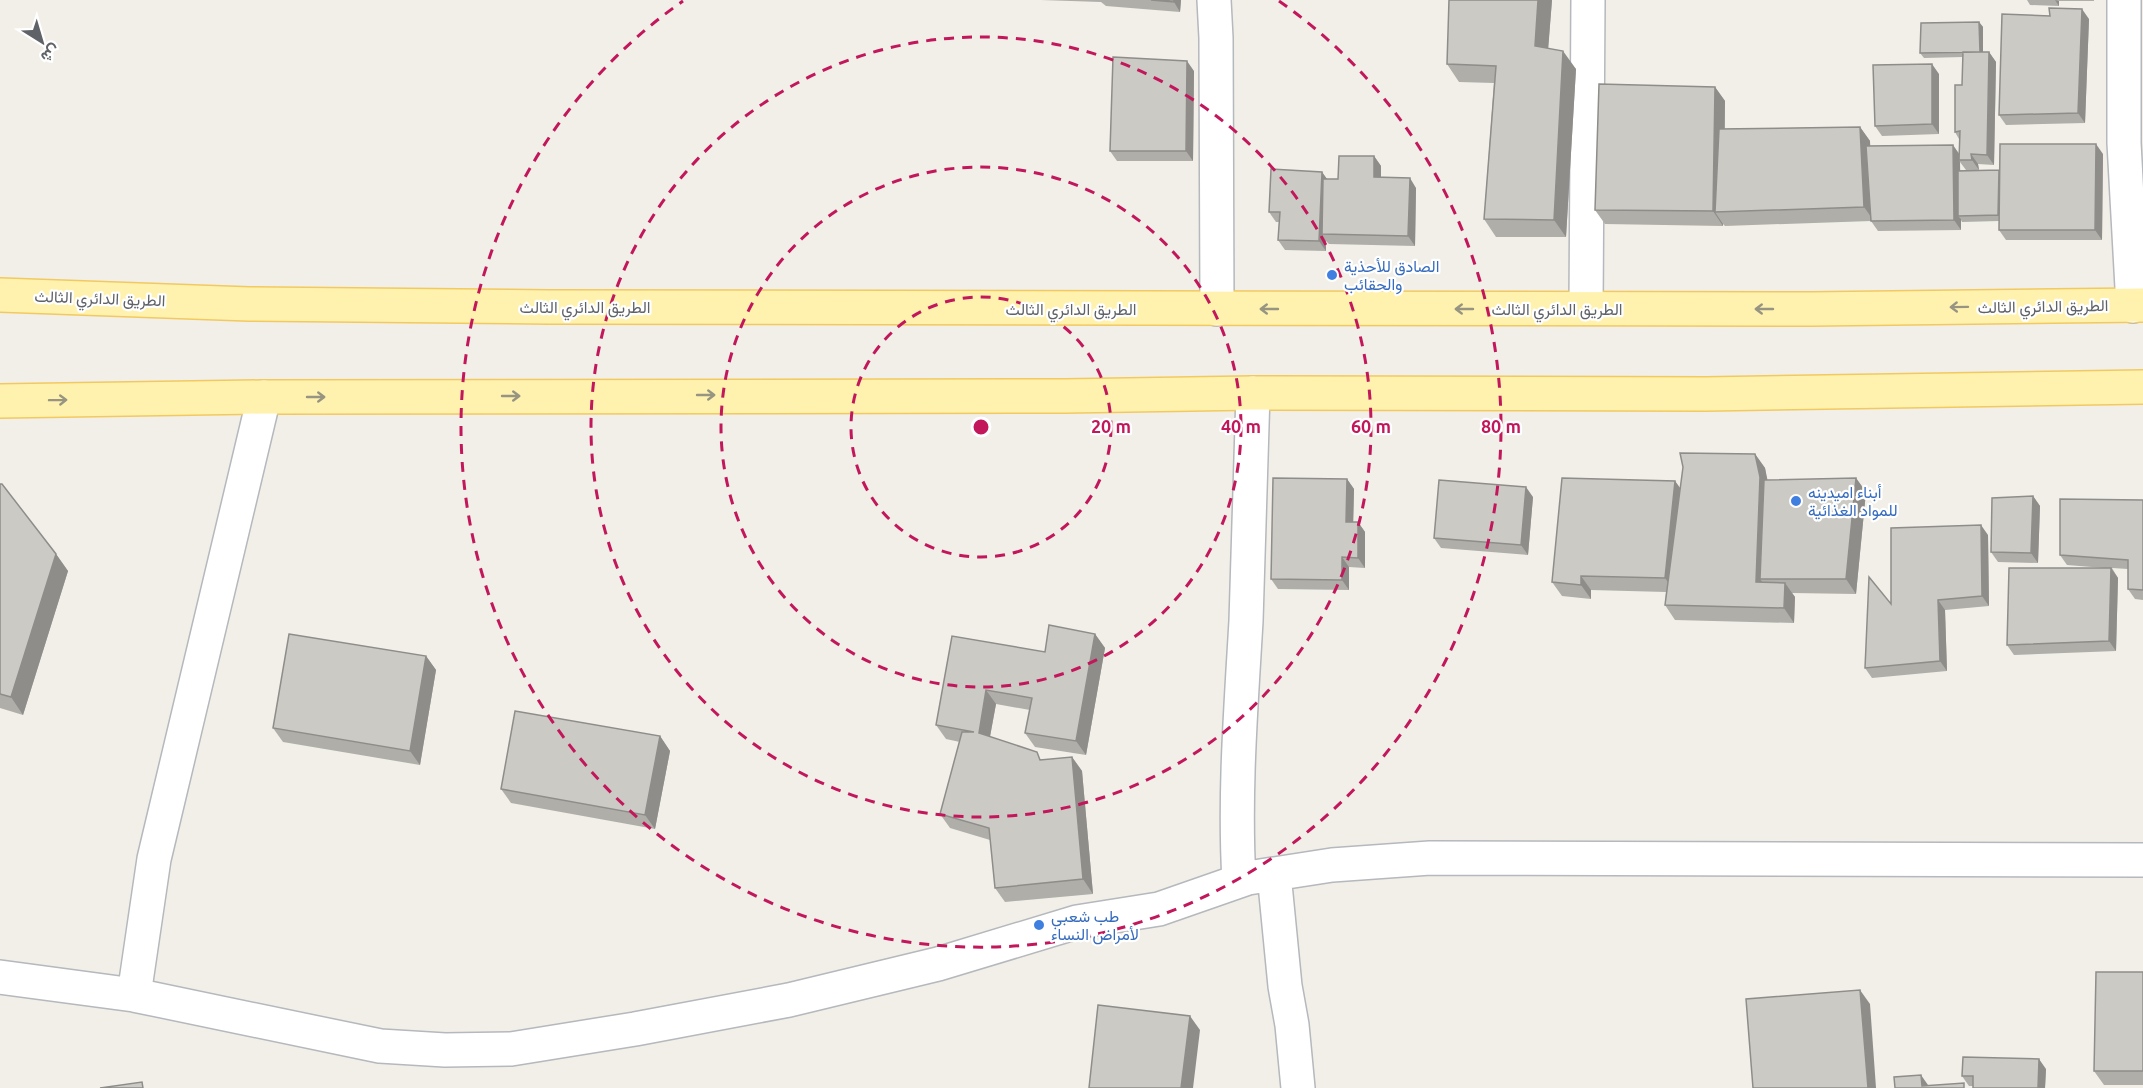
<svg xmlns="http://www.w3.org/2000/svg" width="2143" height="1088" viewBox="0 0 2143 1088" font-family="Ubuntu,Vazirmatn,sans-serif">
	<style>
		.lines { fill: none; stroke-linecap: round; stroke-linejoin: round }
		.street-casing { stroke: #b5b8bc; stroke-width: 36 }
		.primary-casing { stroke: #f2c960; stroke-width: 36 }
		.street { stroke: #fff; stroke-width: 33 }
		.primary { stroke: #fff2af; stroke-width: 33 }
		.wall { fill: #afaea9; fill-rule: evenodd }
		.shaded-wall { fill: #8f8d8a }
		.building { fill: #cccac5; stroke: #8f8d8a; stroke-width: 1.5 }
		.oneway { stroke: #979581 }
		.ring { fill: none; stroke: #c2185b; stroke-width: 3; stroke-dasharray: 10 8 }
		.shop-dot { fill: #3f7fe0; stroke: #fff; stroke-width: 2 }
		.labels { text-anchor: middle; stroke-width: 4.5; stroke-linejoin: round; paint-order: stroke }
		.shop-label { font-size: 16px; fill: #366cbe; stroke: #fff; text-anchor: start }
		.street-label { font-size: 16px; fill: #5f6368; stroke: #fff }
		.centre { fill: #c2185b; stroke: #fff; stroke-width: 3 }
		.ring-label { font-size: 18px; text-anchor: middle; font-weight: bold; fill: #c2185b; stroke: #fff; stroke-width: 4.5; stroke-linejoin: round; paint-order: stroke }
	</style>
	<rect width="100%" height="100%" fill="#f1efe8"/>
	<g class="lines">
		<g class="street-casing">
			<path id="street" d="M1214,0l2,38 1,271
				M2124,0v143l9,163
				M1586,308l2,-308
				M1274,874l11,112 7,39 6,63
				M1239,881c-5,-87 2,-174 7,-260 3,-76 5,-152 7,-228
				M0,977l134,18 246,51 65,4 66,-1 124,-20 154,-29 149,-36 139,-42 82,-13 89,-31 84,-13 98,-7 713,2
				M134,995l20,-136 110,-462"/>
		</g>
		<g class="primary-casing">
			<path id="primary" d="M0,295l249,9 300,3 1263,2 331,-4
				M0,401l264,-4 801,-1 188,-3 453,1 437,-7"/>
		</g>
		<use href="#street" class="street"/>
		<use href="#primary" class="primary"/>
	</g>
	<path class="wall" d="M1041,0h140l-1,12 -74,-6 -5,-4z
		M1552,0l-4,48 28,21 -10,168h-70l-12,-18 10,-136 -35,-1 -12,-18z
		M2027,0h67v1h-35v5l-29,-1z
		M2089,19l-4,104 -79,2 -7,-10z
		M1979,22l4,5v25h6l7,10 -2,103 -16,-1 1,6h20l104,-16 -1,86h-96l-7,-10v-9l-37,1 -1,-2v10l-83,1 -7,-10 -146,5 -2,-2v2l-118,-2 -10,-14 120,-123 10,14v28l135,-2 10,14v5l89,8v-15l-4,-7 7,-47 1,-28 -39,1 -4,-5zM1960,162l6,8h12h-18z
		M1194,71l-1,90h-76l-7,-10z
		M1939,74v60l-57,2 -7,-10z
		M1374,156l7,10v11l35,11 -1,58 -86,-2 -3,-3v10l-41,-1 -7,-10 1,-18h-3l-7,-10 53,-40 5,7h11z
		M1755,454l10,14 2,12 89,-2 10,14 -10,102 -64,-1 3,4 -1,26 -119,-3 -10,-15 1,-13 -75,-2v9l-29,-3 -10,-14 123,-101 5,7z
		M1347,479l7,10 -1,33h5l7,10v36l-16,-1v23l-71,-1 -7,-10z
		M0,484l56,70 12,17 -45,144 -23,-7z
		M2033,496l7,10 -2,57 -40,-1 -7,-10z
		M1533,497l-5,58 -87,-7 -7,-10z
		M2143,500v100l-8,-1 -7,-10v-20l-16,-1 6,10 -2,73 -102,4 -7,-10 97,-77 -37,-3 -7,-10z
		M1988,535l1,71 -44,4 2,61 -75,7 -7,-10 26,-64z
		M1095,634l10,14 -19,107 -51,-8 -10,-14 5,-23 -34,-6 -6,33 52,23 30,-3 10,14 11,123 -88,8 -10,-14 -5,-48 -40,-12 -10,-14 20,-72 -14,-3 -10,-14 16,-89 93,16z
		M426,656l10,14 -16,95 -137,-23 -10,-14z
		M660,736l10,15 -15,78 -144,-26 -10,-14z
		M2143,972v113h-39l-10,-14z
		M2046,1069l-1,19h-72v-2h-4l-7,-10z"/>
	<path class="shaded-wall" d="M1174,0h7l-1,12 -6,-10z
		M1538,0h14l-5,64 -12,-18z
		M2055,0l4,1v5z
		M2082,9l7,10 -4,104 -7,-10z
		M1979,22l4,5v30l-3,-5z
		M1563,51l13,18 -10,168 -12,-17z
		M1989,52l7,10 -2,103 -7,-10z
		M1187,61l7,10 -1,90 -7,-10z
		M1932,64l7,10v60l-7,-10z
		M1715,87l10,14 -2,111h-8l8,12v2l-10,-15z
		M1860,127l10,14 4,80 -10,-14z
		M2096,144l7,10 -1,86 -7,-10z
		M1953,145l7,10 -1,5 1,2 1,54h-3l3,3v11l-7,-10z
		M1971,154l7,10 1,6 -7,-10z
		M1374,156l7,10v21l-7,-10z
		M1322,172l7,10 -7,52 4,7v10l-7,-10z
		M1410,178l6,10 -1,58 -7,-10z
		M1755,454l10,14 5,24 -10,87 6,8 -10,-5z
		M1856,478l10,14 -10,102 -10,-15z
		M1347,479l7,10 -1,43 -7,-10z
		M1675,481l10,14 -10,97 -10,-14z
		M1526,487l7,10 -5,58 -7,-10z
		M2033,496l7,10 -2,57 -7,-10z
		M1358,522l7,10v36l-7,-10z
		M1981,525l7,10 1,71 -7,-10z
		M56,554l12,17 -45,144 -12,-18z
		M1342,557l7,10v23l-7,-10z
		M2111,568l7,10 -2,73 -7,-10z
		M1581,576l10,14v9l-10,-14z
		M1785,583l10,14 -1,26 -10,-15z
		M1938,600l7,10 2,61 -7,-10z
		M1095,634l10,14 -19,107 -10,-14z
		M426,656l10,14 -16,95 -10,-14z
		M986,690l10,14 -8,43 -9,-14z
		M660,736l10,15 -15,78 -10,-14z
		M1072,757l10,14 11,123 -10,-15z
		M1860,990l10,14 6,84h-8z
		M1190,1016l10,14 -7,58h-12z
		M2039,1059l7,10 -1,19h-7z
		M1921,1075l7,10 -6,1z"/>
	<path class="building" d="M1151,0h23v2z
		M1449,0h89l-3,46 28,5 -9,169 -70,-1 12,-153 -49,-2z
		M2049,8l33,1 -4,104 -79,2 3,-101 48,2z
		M1979,22l1,30 -60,1 1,-30z
		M1963,52h26l-2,103 -16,-1 1,6h-13l1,-29 -5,1v-47h7z
		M1113,57l74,4 -1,90h-76z
		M1932,64v60l-57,2 -2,-61z
		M1599,84l116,3 -2,124 -118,-1z
		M1860,127l4,80 -149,5 4,-83z
		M2000,144h96l-1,86h-96z
		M1953,145l1,75 -83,1 -5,-75z
		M1339,156h35v21l36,1 -2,58 -86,-2 1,-55h15z
		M1271,169l51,3 -3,69 -41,-1 2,-28h-11z
		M1999,170l-1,45 -40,1v-45z
		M1680,453l75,1 5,23 -4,105 29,1 -1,25 -119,-3 18,-138z
		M1273,478l74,1 -1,43h12v36l-16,-1v23l-71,-1z
		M1562,478l113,3 -10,97 -84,-2v9l-29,-3z
		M1856,478l-10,101h-86l4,-99z
		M1439,480l87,7 -5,58 -87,-7z
		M0,484h2l54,70 -45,143 -11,-3z
		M2033,496l-2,57 -40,-1 1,-54z
		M2060,499l83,1v90l-15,-1v-29l-68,-5z
		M1981,525l1,71 -44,4 2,61 -75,7 4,-91 22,27v-76z
		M2009,568h102l-2,73 -102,4z
		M1049,625l46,9 -19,107 -51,-8 7,-35 -46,-8 -7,43 58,19 3,8 32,-3 11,122 -88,9 -6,-60 -49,-14 22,-82h12l-38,-7 16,-89 93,16z
		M289,634l137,22 -16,95 -137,-23z
		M515,711l145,25 -15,79 -144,-26z
		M2096,972h47v99h-49z
		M1860,990l8,98h-115l-7,-89z
		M1098,1005l92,11 -9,72h-92z
		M1963,1057l76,2 -1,29h-65v-12h-11z
		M1921,1075l1,11 42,-3v5h-69l-1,-11z
		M142,1082l1,6h-43z"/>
	<defs><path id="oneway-shaft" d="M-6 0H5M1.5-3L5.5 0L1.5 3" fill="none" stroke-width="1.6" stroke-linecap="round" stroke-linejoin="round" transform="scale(1.5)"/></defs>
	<g class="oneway">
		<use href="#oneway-shaft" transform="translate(1959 307) rotate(179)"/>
		<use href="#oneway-shaft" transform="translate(1269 309) rotate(180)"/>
		<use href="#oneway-shaft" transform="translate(1464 309) rotate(180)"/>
		<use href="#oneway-shaft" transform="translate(1764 309) rotate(-180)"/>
		<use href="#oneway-shaft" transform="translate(706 395)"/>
		<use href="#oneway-shaft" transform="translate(511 396)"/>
		<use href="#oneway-shaft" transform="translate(316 397)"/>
		<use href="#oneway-shaft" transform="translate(58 400) rotate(-1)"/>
	</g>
	<g class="ring">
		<circle cx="981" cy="427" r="130"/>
		<circle cx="981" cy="427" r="260"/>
		<circle cx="981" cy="427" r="390"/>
		<path d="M1279 1A520 520 0 1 1 683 1"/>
	</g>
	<g class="shop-dot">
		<circle cx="1332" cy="275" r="6"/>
		<circle cx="1796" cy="501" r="6"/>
		<circle cx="1039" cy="925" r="6"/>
	</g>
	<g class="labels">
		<g class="shop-label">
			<text x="1344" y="272">الصادق للأحذية<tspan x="1344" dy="18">والحقائب</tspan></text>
			<text x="1808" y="498">أبناء اميدينه<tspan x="1808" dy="18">للمواد الغذائية</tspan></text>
			<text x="1051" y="922">طب شعبي<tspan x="1051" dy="18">لأمراض النساء</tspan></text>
		</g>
		<g class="street-label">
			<text transform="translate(100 298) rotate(2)" y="6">الطريق الدائري الثالث</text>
			<text transform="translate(2043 306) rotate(-1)" y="6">الطريق الدائري الثالث</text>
			<text x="585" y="313">الطريق الدائري الثالث</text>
			<text x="1071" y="315">الطريق الدائري الثالث</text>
			<text x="1557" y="315">الطريق الدائري الثالث</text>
		</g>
	</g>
	<circle cx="981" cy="427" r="9" class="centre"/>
	<g class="ring-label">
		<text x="1111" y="433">20 m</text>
		<text x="1241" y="433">40 m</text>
		<text x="1371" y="433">60 m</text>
		<text x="1501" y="433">80 m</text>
	</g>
	<g transform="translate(42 42) rotate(143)" stroke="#ffffff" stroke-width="4.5" paint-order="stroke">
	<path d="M0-4.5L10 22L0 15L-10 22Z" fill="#5f6368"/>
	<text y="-9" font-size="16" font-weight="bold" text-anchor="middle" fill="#5f6368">ش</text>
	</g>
</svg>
